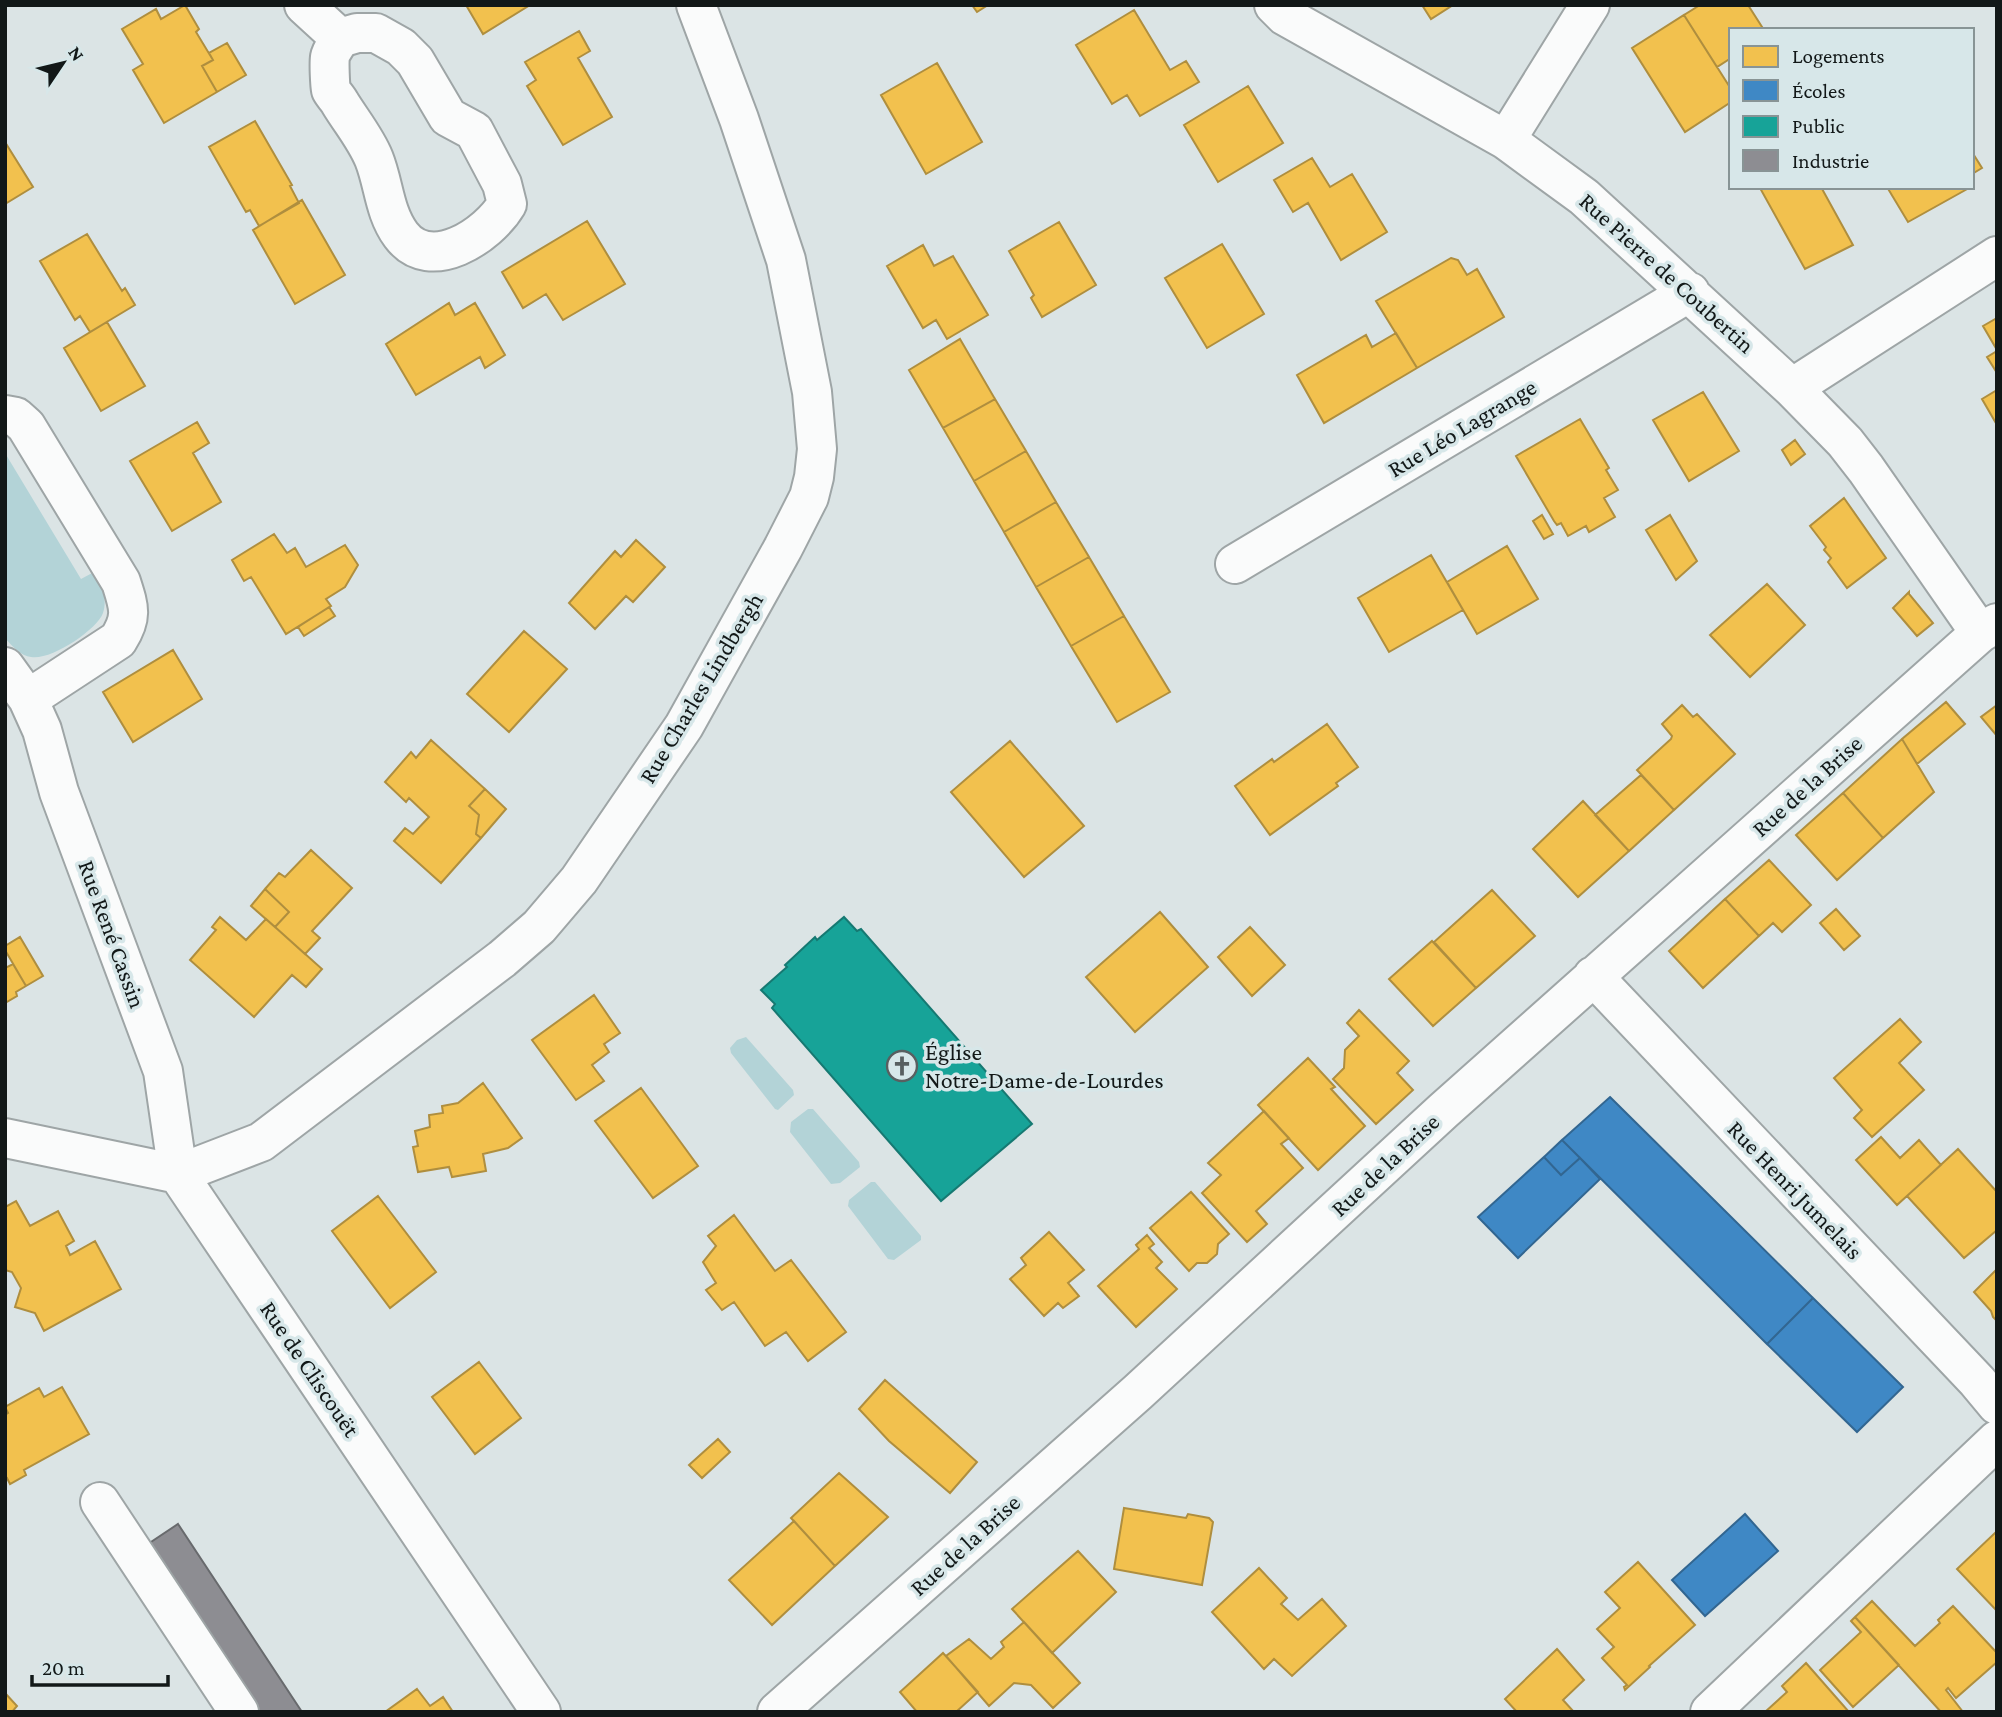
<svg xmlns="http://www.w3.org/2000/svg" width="2002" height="1717" viewBox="0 0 2002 1717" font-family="'Crimson Pro',serif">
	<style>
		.green { fill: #b3d3d7 }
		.homes { fill: #f2c14e; stroke: #af8e3e; stroke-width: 2 }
		.schools { fill: #3f88c5; stroke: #326691; stroke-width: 2 }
		.public { fill: #17a398; stroke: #167972; stroke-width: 2 }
		.industry { fill: #8d8d92; stroke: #686a6d; stroke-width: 2 }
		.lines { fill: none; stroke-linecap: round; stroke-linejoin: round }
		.minor-casing { stroke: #9ea5a6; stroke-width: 42 }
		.minor { stroke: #fafbfb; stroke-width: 38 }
		.labels { text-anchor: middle; stroke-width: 7; stroke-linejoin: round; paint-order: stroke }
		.street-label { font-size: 24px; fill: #121818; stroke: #d7e7e9 }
		.poi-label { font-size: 24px; fill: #121818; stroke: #d7e7e9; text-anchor: start }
	</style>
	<rect width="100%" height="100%" fill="#dbe4e5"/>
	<path class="green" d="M5,453l76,126 13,-7c7,12 14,26 9,41 -6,17 -53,48 -72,44 -10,-1 -19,-11 -26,-19z
		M746,1037l47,53 1,5 -16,15 -3,-1 -44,-56 -1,-5 7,-8z
		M808,1109h5l46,53 1,5 -20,16 -9,1 -41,-52 1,-10z
		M871,1182h4l46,54v4l-27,20 -6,-1 -40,-53 1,-6z"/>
	<path class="homes" d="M185,5l14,24 -3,3 17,28 -11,6 15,26 -53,31 -31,-53 10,-6 -21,-35 34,-20 5,10z
		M466,5h64l-47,29z
		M972,5h16l-11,7z
		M1422,5h31l-22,14z
		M1700,5h48l16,25h-33v28l-14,9 -33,-52z
		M1134,10l36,60 16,-9 13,21 -59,34 -13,-21 -15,9 -36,-59z
		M1684,15l47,74v13l-46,30 -53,-84z
		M579,31l11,20 -12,7 34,59 -49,28 -36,-59 9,-6 -11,-18z
		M227,43l19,32 -29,17 -15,-26 11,-6 -4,-7z
		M937,63l45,79 -56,32 -45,-79z
		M1248,86l35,57 -65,39 -34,-57z
		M255,121l37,64 -2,1 9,17 -40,23 -9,-16 -4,2 -37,-65z
		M5,142l28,45 -28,17z
		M1972,152l10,16 -10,6z
		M1312,158l18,29 22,-13 35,58 -46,28 -33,-57 -15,9 -19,-32z
		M1821,187l32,58 -48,24 -45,-81z
		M1887,187h82v1l-61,34z
		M302,200l43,75 -50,29 -42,-74z
		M587,221l38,63 -62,36 -17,-26 -23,14 -21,-36z
		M1059,222l37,63 -54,32 -11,-19 3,-3 -25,-44z
		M87,234l35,57 3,-3 10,17 -45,27 -10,-16 -5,4 -35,-59z
		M1222,244l42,70 -57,34 -42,-70z
		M923,245l11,21 19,-10 35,59 -41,24 -11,-19 -13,8 -36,-62z
		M1451,258l7,2 9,15 10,-6 27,48 -87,51 -41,-67z
		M449,303l6,12 20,-12 30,52 -20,13 -5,-11 -64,38 -30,-51z
		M1997,318v32l-14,-24z
		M107,322l38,64 -44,25 -37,-63z
		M1396,333l21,35 -93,55 -27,-48 69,-40 6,12z
		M960,339l35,60 -52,29 -34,-58z
		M1997,351v22l-10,-16z
		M1997,390v35l-15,-26z
		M1703,392l36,59 -50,30 -36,-61z
		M995,399l31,52 -52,30 -31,-53z
		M1580,419l29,49 -3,2 12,20 -14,8 11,19 -26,15 -3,-6 -18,10 -7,-13 -4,2 -3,-4 -38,-65z
		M197,422l12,21 -16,10 28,49 -49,29 -42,-70z
		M1795,440l10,14 -14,11 -9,-15z
		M1026,451l30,51 -52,30 -30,-51z
		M1844,498l42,60 -39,30 -19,-26 3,-4 -7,-8 2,-3 -16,-21z
		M1056,502l33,55 -53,30 -32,-55z
		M1542,515l11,19 -9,5 -11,-18z
		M1670,515l27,46 -21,19 -30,-50z
		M274,534l13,19 8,-5 11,19 39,-22 13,20 -13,22 -19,12 5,7 -45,28 -35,-57 -7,4 -12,-21z
		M636,540l29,27 -32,35 -7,-6 -31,33 -26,-26 46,-52 6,6z
		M1507,546l31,53 -61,35 -30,-52z
		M1431,555l32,55 -74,42 -31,-54z
		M1089,557l35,59 -53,30 -35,-59z
		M1767,584l38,41 -55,52 -40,-42z
		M1909,592v2l24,29 -16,13 -24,-28z
		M329,607l6,9 -31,20 -6,-9z
		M1124,616l46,76 -53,30 -46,-76z
		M524,631l43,38 -58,63 -42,-38z
		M173,650l29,49 -69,43 -30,-50z
		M1946,702l19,22 -48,40 -15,-25z
		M1682,705l11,12 4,-3 38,40 -61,56 -37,-40 34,-31 1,-3 -10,-12z
		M1997,705v31l-16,-19z
		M1327,724l31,43 -22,16 2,3 -68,49 -35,-49 37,-27 2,3z
		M1902,739l32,53 -51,46 -40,-45z
		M431,740l54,49 -16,17 10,9 -3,19 5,4 -40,45 -47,-42 11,-13 8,6 16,-17 -20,-19 -3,4 -21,-20 26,-30 5,6z
		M1010,741l74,85 -60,51 -73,-85z
		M1641,775l33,35 -45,41 -34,-36z
		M485,789l21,20 -25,29 -5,-4 3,-19 -10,-9z
		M1843,793l40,45 -46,42 -41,-45z
		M1583,801l46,50 -51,46 -45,-48z
		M311,850l41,38 -40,43 8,7 -15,16 -30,-27 14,-15 -24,-23 14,-16 6,4z
		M1769,860l42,45 -29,27 -9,-9 -14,13 -34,-37z
		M265,889l24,23 -14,15 -24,-21z
		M1492,890l43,46 -59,52 -42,-46z
		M1725,899l34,37 -56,52 -34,-37z
		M1836,909l24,27 -16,14 -24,-27z
		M1160,912l48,55 -73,65 -49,-55z
		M220,917l26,23 20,-21 56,50 -16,18 -14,-12 -38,42 -64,-57 26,-30 -4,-3z
		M1250,927l35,38 -33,31 -34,-39z
		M20,937l23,39 -17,10 -21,-36v-4z
		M1432,941l44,47 -43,38 -44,-47z
		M13,964l13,22 -10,6 1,4 -12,7v-35z
		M594,995l26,38 -16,11 5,8 -17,13 12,16 -28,19 -44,-60z
		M1359,1010l50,51 -12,12 16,17 -37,34 -43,-45 11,-11 1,-18 14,-14 -12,-13z
		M1900,1019l21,23 -22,21 25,27 -52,47 -18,-19 8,-8 -28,-32z
		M1308,1058l27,29 -4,2 34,37 -47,44 -60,-65z
		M483,1083l39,55 -14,10 -25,6 3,17 -34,6 -3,-10 -31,5 -5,-25 5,-1 -3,-15 15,-4 -1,-12 14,-2 -1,-7 16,-3z
		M641,1088l57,78 -45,32 -58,-77z
		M1264,1111l25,27 -8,6 22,24 -47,43 11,13 -20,18 -45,-49 19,-18 -13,-12z
		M1881,1137l19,21 19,-18 22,25 -44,40 -41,-45z
		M1958,1149l39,43v38l-33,28 -57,-62z
		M1191,1192l38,42 -11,10 -1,10 -10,9h-10l-8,8 -39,-43z
		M378,1196l58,76 -46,36 -58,-77z
		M16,1201l14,25 28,-15 16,30 -8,5 4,9 25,-14 26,48 -77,42 -9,-18 -20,-6 6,-19 -9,-16 -7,-2v-63z
		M734,1215l41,56 16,-11 55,72 -38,29 -22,-29 -21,14 -31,-44 -12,8 -16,-20 10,-7 -13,-21 13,-16 -8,-10z
		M1049,1232l35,38 -16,13 11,13 -16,12 -5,-5 -14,13 -34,-37 16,-14 -5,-7z
		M1147,1235l7,9 -5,4 13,14 -6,6 21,21 -41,38 -38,-41 41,-37 -3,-4z
		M1997,1269v52l-4,-4 -2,-6 -17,-19z
		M479,1362l42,56 -46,36 -43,-57z
		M885,1380l92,82 -27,31 -61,-52 -30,-32z
		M62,1387l27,47 -65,36 2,5 -16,9 -3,-6 -2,1v-64l3,-2 -3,-6 34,-19 5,9z
		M718,1439l12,13 -28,26 -13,-13z
		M839,1473l49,44 -53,49 -44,-48z
		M1124,1508l62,10 2,-4 21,4 4,4 -11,63 -88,-16z
		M794,1521l41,45 -63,59 -43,-45z
		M1997,1531v80l-40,-42z
		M1078,1551l38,41 -64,61 -40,-44z
		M1638,1562l57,63 -46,41 1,1 -25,23 -1,-3 3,-2 -25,-27 12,-11 -17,-18 23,-21 -15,-16z
		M1259,1568l28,30 -6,6 17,16 24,-21 24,27 -54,50 -18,-17 -10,10 -52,-57z
		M1872,1601l43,45 25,-23 -2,-3 15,-14 44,47v9l-41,36 -8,-10 -2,2 17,22h-22l-86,-95z
		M1855,1617l44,48 -46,42 -33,-37 41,-38 -10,-11z
		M1024,1622l56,61 -27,25 -22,-23 -17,-2 -25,23 -43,-50 23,-17 22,20 13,-12 -3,-5z
		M1557,1649l27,31 -21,20 11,12h-57l-12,-13z
		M943,1653l35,39 -22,20h-39l-17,-20z
		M1806,1663l43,49h-84l22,-20 -5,-6z
		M417,1689l13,17 13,-9 10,15h-68z
		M5,1693l12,13 -5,6h-7z"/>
	<path class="schools" d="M1610,1097l203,201 -46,46 -205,-204z
		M1562,1140l18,18 -19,17 -17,-18z
		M1544,1157l17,18 19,-17 20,21 -82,79 -40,-41z
		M1813,1298l90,89 -46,45 -90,-88z
		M1745,1514l33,37 -73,65 -33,-36z"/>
	<path class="public" d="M844,917l13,14 4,-2 171,195 -91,77 -169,-193 3,-4 -14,-14 26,-23 -2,-2 30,-28 2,3z"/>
	<path class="industry" d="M178,1524l124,188h-43l-111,-168z"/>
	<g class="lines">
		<g class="minor-casing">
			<path id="minor" d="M304,5l36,33
				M1274,5l11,11 221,124 78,57 208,191 53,54 21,27 114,164
				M357,33h19l25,14 14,14 33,56 26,14 28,53 5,20c-19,32 -77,70 -106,31 -17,-23 -17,-51 -27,-76 -8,-20 -23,-38 -34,-56 -2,-4 -7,-9 -9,-13 -1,-5 -2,-27 -1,-33 1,-6 7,-13 10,-19z
				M1506,140l84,-135
				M1792,388l205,-132
				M5,415l11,2 10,9 95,156c8,25 12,35 -3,58l-90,59
				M1235,564l455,-272
				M5,667l23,32 14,31 17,62 104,279 15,103 83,-32 241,-183 37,-32 40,-47 105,-154 99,-178 26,-51 5,-20 3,-28 -5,-57 -26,-132 -47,-141 -43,-114
				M1593,976l384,405 20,24
				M5,1138l173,36 363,538
				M100,1502l139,210
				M777,1712l361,-320 305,-281 537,-478 17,-10
				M1710,1712l287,-272"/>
		</g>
		<use href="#minor" class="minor"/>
	</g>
	<defs>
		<g id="church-ring" transform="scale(1.575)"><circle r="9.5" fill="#d7e7e9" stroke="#585f60" stroke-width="1.5"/><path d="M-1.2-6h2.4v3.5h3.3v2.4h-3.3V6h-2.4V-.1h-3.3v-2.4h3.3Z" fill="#585f60"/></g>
	</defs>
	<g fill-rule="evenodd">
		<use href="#church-ring" x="902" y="1066"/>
	</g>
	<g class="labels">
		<g class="street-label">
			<text transform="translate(1667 273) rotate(42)" y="8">Rue Pierre de Coubertin</text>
			<text transform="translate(1462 428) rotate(-31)" y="8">Rue Léo Lagrange</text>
			<text transform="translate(701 688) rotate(-59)" y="8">Rue Charles Lindbergh</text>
			<text transform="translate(1807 786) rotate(-42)" y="8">Rue de la Brise</text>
			<text transform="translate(112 934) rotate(70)" y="8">Rue René Cassin</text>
			<text transform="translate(1385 1165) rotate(-43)" y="8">Rue de la Brise</text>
			<text transform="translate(1795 1190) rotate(46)" y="8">Rue Henri Jumelais</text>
			<text transform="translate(310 1369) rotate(56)" y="8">Rue de Cliscouët</text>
			<text transform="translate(965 1545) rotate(-42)" y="8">Rue de la Brise</text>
		</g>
		<g class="poi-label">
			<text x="925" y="1060">Église<tspan x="925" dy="28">Notre-Dame-de-Lourdes</tspan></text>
		</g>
	</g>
	<rect width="2002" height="1717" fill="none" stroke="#121818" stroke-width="14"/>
	<rect x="1729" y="28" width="245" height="161" fill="#d7e7e9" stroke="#889495" stroke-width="2"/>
	<rect x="1743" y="46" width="35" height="21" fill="#f2c14e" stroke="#889495" stroke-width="2"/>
	<text x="1792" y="63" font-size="21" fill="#121818">Logements</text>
	<rect x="1743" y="80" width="35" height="21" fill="#3f88c5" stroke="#889495" stroke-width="2"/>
	<text x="1792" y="98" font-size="21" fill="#121818">Écoles</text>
	<rect x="1743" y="116" width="35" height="21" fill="#17a398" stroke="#889495" stroke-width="2"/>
	<text x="1792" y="133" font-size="21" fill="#121818">Public</text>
	<rect x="1743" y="150" width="35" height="21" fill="#8d8d92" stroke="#889495" stroke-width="2"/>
	<text x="1792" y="168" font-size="21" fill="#121818">Industrie</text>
	<g transform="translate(63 63) rotate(55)" stroke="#d7e7e9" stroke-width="5" paint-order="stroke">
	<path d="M0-5L12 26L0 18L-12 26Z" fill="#121818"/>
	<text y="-10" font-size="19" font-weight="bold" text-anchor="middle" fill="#121818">N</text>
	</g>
	<path d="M32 1675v10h136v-10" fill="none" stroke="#121818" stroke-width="3.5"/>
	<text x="42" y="1675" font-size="21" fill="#121818" stroke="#d7e7e9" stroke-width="5" paint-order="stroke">20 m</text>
</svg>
